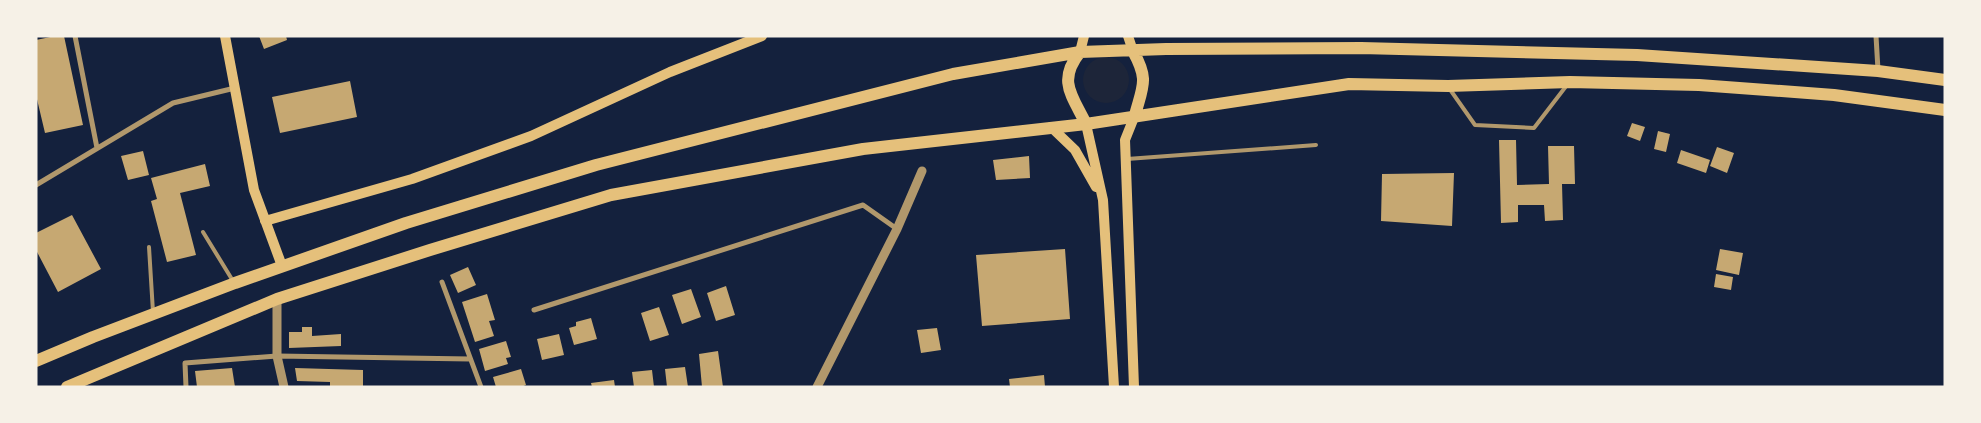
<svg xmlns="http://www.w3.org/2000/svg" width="1981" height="423" viewBox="0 0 1981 423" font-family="'DejaVu Sans',sans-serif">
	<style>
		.green { fill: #1d2539 }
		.building { fill: #c6a872 }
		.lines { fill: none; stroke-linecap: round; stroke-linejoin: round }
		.service { stroke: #b1986c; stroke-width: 4 }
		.minor { stroke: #b1986c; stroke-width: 5 }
		.tertiary { stroke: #b1986c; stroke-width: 9 }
		.secondary { stroke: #e5c07b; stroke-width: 10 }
		.trunk { stroke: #e5c07b; stroke-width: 12 }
	</style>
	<rect width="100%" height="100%" fill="#14213d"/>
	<path class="green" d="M1083 80a23 23 0 1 1 46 0a23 23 0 1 1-46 0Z"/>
	<path class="building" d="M55,36h9l19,89 -38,8 -9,-38v-55z
		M259,36h27l1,4 -23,9z
		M350,81l7,36 -77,16 -8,-36z
		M1632,123l13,4 -5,14 -13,-5z
		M1658,131l12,3 -4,18 -12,-3z
		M1499,140h17l1,45 32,-1 -1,-38h26l1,38h-13l1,36 -18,1 -1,-16h-26v17l-17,1z
		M1717,147l17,6 -7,20 -17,-7z
		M1681,150l29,10 -4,13 -29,-10z
		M143,151l6,24 -21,5 -7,-24z
		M1029,156l1,22 -34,2 -3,-20z
		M205,164l5,22 -30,7 16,62 -29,7 -16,-61 6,-2 -6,-21z
		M1454,173l-2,53 -71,-5 1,-47z
		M72,215l29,54 -43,23 -22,-42v-17z
		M1065,249l5,70 -88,7 -6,-71z
		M1720,249l23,4 -4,22 -23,-5z
		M468,267l8,18 -18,8 -8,-18z
		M1716,274l17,3 -2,13 -17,-3z
		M726,286l9,29 -19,6 -9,-28z
		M691,289l10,28 -19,7 -10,-29z
		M487,294l8,26 -6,1 5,15 -19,6 -13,-40z
		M659,307l10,28 -19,6 -9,-28z
		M591,318l6,21 -23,6 -5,-17 7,-2v-4z
		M302,327h10v9l29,-2v12l-52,2v-16h13z
		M937,328l4,22 -20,3 -4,-23z
		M559,334l5,21 -22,5 -5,-21z
		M506,341l5,16 -5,1 2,6 -23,7 -6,-22z
		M718,351l5,36h-21l-3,-33z
		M685,367l3,20h-21l-2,-18z
		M232,368l3,19h-38l-2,-16z
		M295,368l68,2v17l-33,-1v-4l-33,-1z
		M521,369l5,16 -5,2h-25l-3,-10z
		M652,370l2,17h-20l-2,-15z
		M1044,375l1,12h-35l-1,-8z
		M614,380l1,7h-23l-1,-4z"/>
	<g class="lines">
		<path class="service" d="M1449,88l26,37 59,3 33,-43
			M1127,159l189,-14
			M203,232l30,49
			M149,247l4,65"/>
		<path class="minor" d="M75,36l22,112
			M1876,36l2,34
			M36,185l137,-82 62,-15
			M442,282l39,105
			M534,310l329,-105 34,24
			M186,387l-1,-24 92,-7 193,3"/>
		<path class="tertiary" d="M277,299v57l7,31
			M817,387l80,-158 25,-58"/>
		<path class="secondary" d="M225,36l29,154 28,76
			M1128,36l5,15
			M1080,52l4,-16
			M1086,124l17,76 11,187
			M1051,127l24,23 21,37
			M265,221l147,-42 119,-43 139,-64 92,-36
			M1134,387l-9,-247 10,-25"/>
		<path class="trunk" d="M1133,51c16,29 10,34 2,64
			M1080,52c-23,29 -8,43 6,72
			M36,361l57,-24 142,-54 171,-60 190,-58 357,-91 127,-22 86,-3 195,-1 276,7 241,16 67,9
			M67,387l210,-88 153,-49 181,-55 252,-46 223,-25 263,-40 99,2 122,-4 129,3 135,10 111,15"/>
	</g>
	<rect width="1981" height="423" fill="none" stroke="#f6f1e7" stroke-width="75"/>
</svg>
